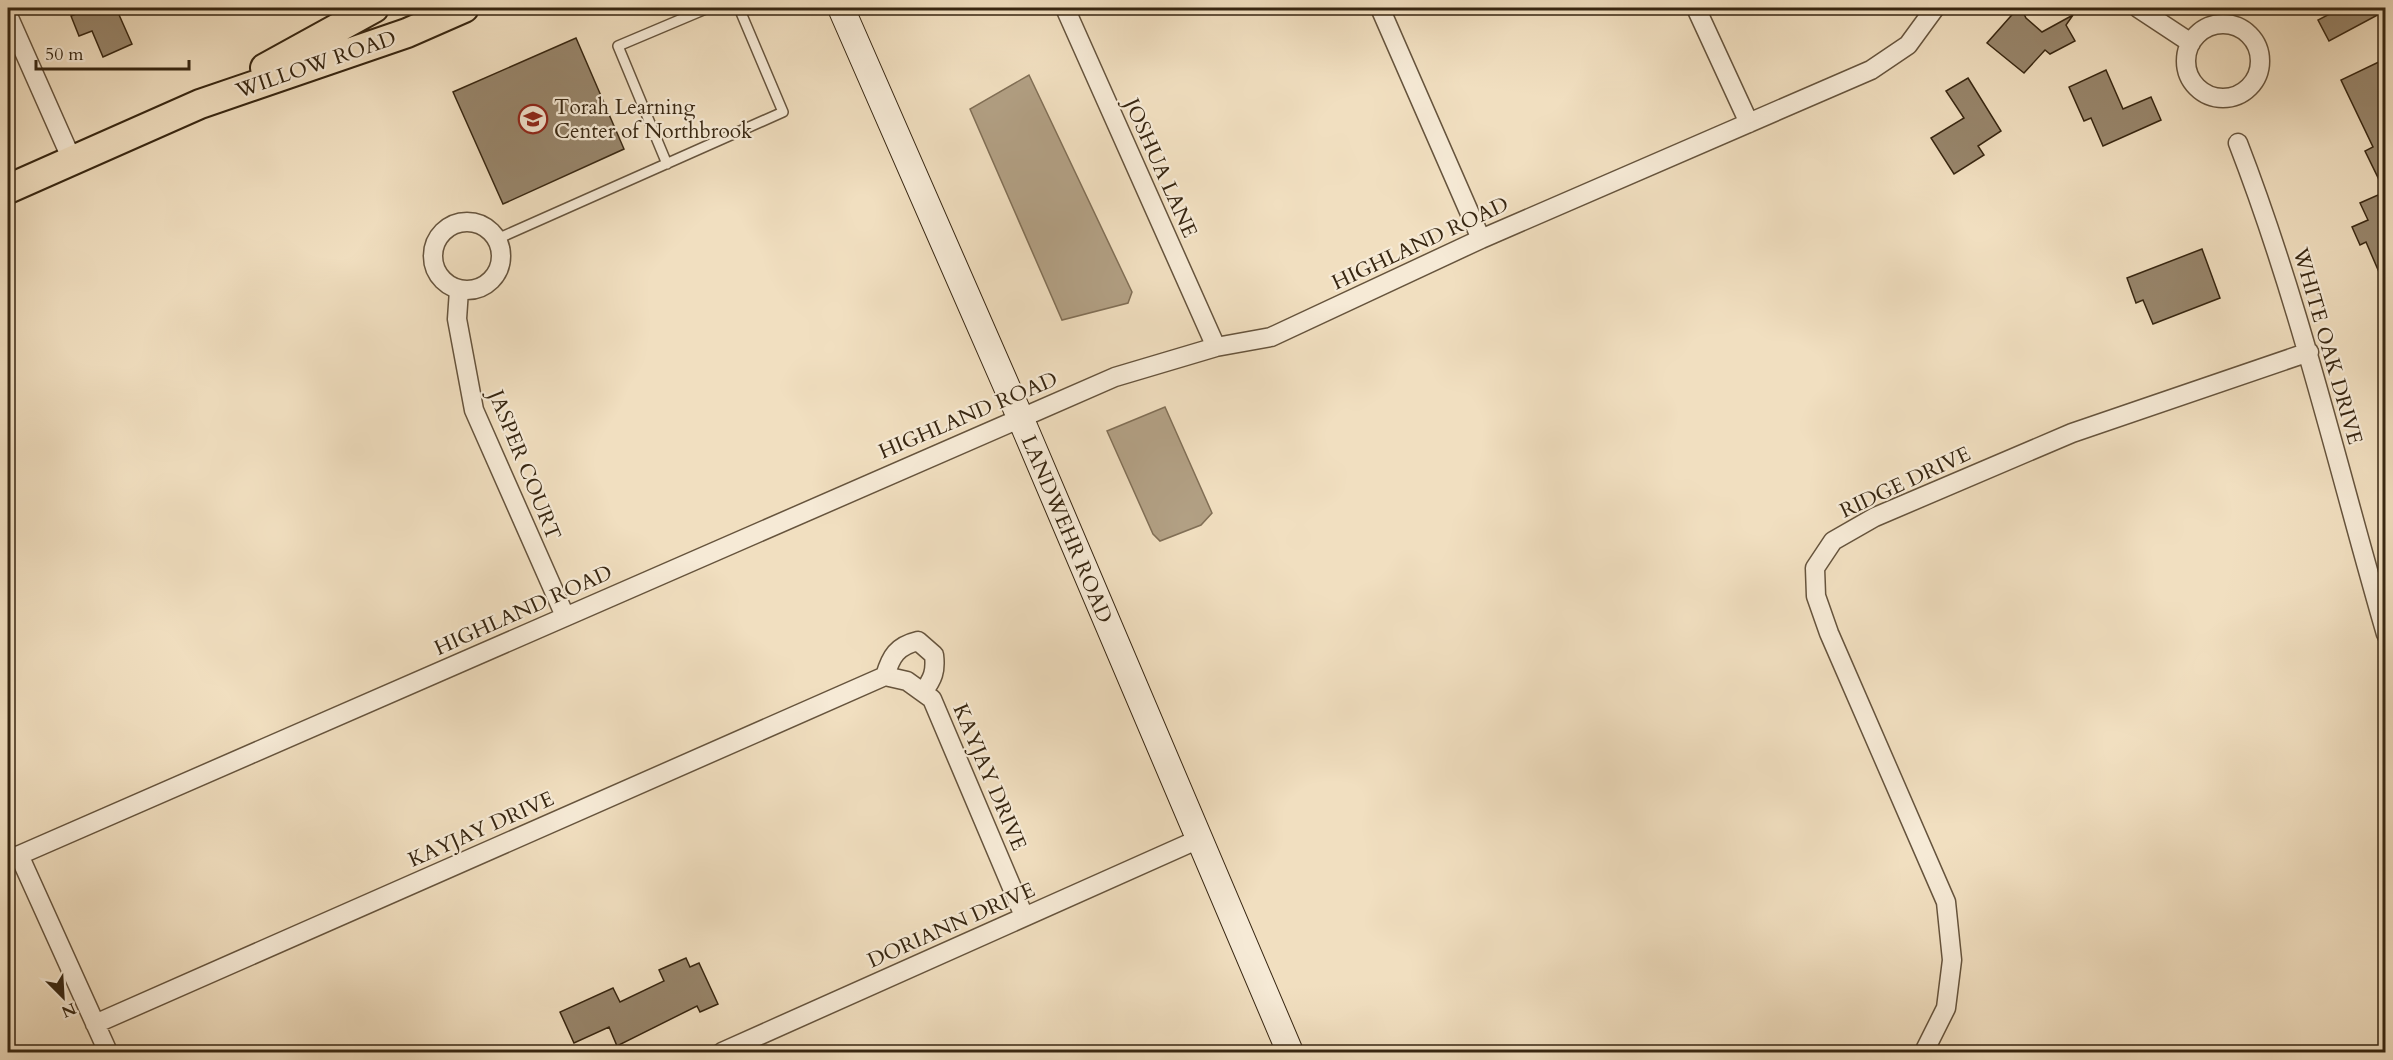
<svg xmlns="http://www.w3.org/2000/svg" width="2393" height="1060" viewBox="0 0 2393 1060" font-family="Cardo,serif">
	<style>
		.water { fill: #b2a084; stroke: #816f56; stroke-width: 1.5 }
		.building { fill: #98866c; stroke: #372611; stroke-width: 1.5 }
		.lines { fill: none; stroke-linecap: round; stroke-linejoin: round }
		.service-casing { stroke: #66543d; stroke-width: 12 }
		.minor-casing { stroke: #66543d; stroke-width: 21 }
		.secondary-casing { stroke: #372611; stroke-width: 28 }
		.primary-casing { stroke: #372611; stroke-width: 32 }
		.service { stroke: #f6ead6; stroke-width: 9 }
		.minor { stroke: #f6ead6; stroke-width: 18 }
		.secondary { stroke: #f6ead6; stroke-width: 26 }
		.primary { stroke: #f1dfc0; stroke-width: 28 }
		.labels { text-anchor: middle; stroke-width: 4.5; stroke-linejoin: round; paint-order: stroke }
		.street-label { font-size: 21px; fill: #372611; stroke: #f6ead6 }
		.poi-label { font-size: 21px; fill: #372611; stroke: #f6ead6; text-anchor: start }
	</style>
	<rect width="100%" height="100%" fill="#f1dfc0"/>
	<filter id="stains"><feTurbulence type="fractalNoise" baseFrequency=".00333" numOctaves="4"/><feColorMatrix values="0 0 0 0 .2 0 0 0 0 .09 0 0 0 0 .02 0 0 0 .5 -.17"/></filter>
	<radialGradient id="worn" r=".72"><stop offset=".6" stop-color="#630" stop-opacity="0"/><stop offset="1" stop-color="#630" stop-opacity=".3"/></radialGradient>
	<path class="water" d="M1029,75l103,217 -4,11 -66,17 -92,-211z
		M1165,407l47,106 -11,12 -41,16 -7,-7 -46,-103z"/>
	<path class="building" d="M91,8h25l16,36 -29,13 -11,-26 -13,5 -8,-20z
		M2018,8h3l5,10 16,14 31,-17 -7,10 9,16 -25,13 -5,-4 -21,23 -37,-30z
		M2341,8h44v3l-56,30 -11,-21z
		M576,38l48,111 -121,55 -50,-112z
		M2385,59v227l-19,-44 -6,3 -8,-18 16,-7 -8,-17 25,-11 -20,-41 8,-4 -32,-67z
		M2106,70l17,39 28,-12 10,23 -58,26 -12,-28 -7,3 -15,-34z
		M1968,78l33,53 -23,15 6,9 -30,19 -23,-36 33,-20 -18,-27z
		M2202,249l18,49 -67,26 -10,-24 -7,3 -9,-25z
		M686,958l4,9 9,-4 19,41 -18,8 -3,-6 -80,40 -8,-19 -35,16 -14,-31 53,-24 7,14 44,-21 -5,-11z"/>
	<g class="lines">
		<g class="service-casing">
			<path id="service" d="M667,164l-49,-118 90,-38
				M497,239l286,-127 -44,-104"/>
		</g>
		<g class="minor-casing">
			<path id="minor" d="M1065,8l151,339
				M1380,8l101,231
				M1696,8l53,115
				M2138,8l53,35
				M10,20l62,140
				M2186 61a37 37 0 1 1 74 0a37 37 0 1 1-74 0Z
				M2238,143c62,160 100,326 148,491
				M433 256a34 34 0 1 1 68 0a34 34 0 1 1-68 0Z
				M459,290l-2,29 17,91 91,206
				M885,676c6,-20 12,-30 33,-35l16,14c2,16 -1,24 -11,37
				M19,855l89,197
				M8,860l1107,-483 101,-30 55,-10 210,-98 390,-169 37,-25 27,-37
				M95,1024l790,-348 22,5 25,18 92,217
				M722,1052l477,-213
				M1924,1052l22,-44 6,-48 -6,-58 -117,-269 -13,-37 -1,-28 18,-27 42,-24 197,-84 237,-81"/>
		</g>
		<g class="secondary-casing">
			<path id="secondary" d="M841,8l179,409 270,635"/>
		</g>
		<g class="primary-casing">
			<path id="primary" d="M265,68l109,-60
				M8,189l192,-85 207,-71 57,-25"/>
		</g>
		<use href="#service" class="service"/>
		<use href="#minor" class="minor"/>
		<use href="#secondary" class="secondary"/>
		<use href="#primary" class="primary"/>
	</g>
	<defs>
		<g id="school-ring" transform="scale(1.5)"><circle r="9.5" fill="#f6ead6" stroke="#8f2418" stroke-width="1.5"/><path d="M0-5L7-2L0 1L-7-2ZM-4 1L0 2.5L4 1V4Q0 6-4 4Z" fill="#8f2418"/></g>
	</defs>
	<g fill-rule="evenodd">
		<use href="#school-ring" x="533" y="119"/>
	</g>
	<g class="labels">
		<g class="street-label">
			<text transform="translate(316 64) rotate(-19)" y="7">WILLOW ROAD</text>
			<text transform="translate(1161 168) rotate(66)" y="7">JOSHUA LANE</text>
			<text transform="translate(1420 243) rotate(-25)" y="7">HIGHLAND ROAD</text>
			<text transform="translate(2328 346) rotate(74)" y="7">WHITE OAK DRIVE</text>
			<text transform="translate(968 415) rotate(-23)" y="7">HIGHLAND ROAD</text>
			<text transform="translate(525 465) rotate(68)" y="7">JASPER COURT</text>
			<text transform="translate(1905 482) rotate(-25)" y="7">RIDGE DRIVE</text>
			<text transform="translate(1067 529) rotate(67)" y="7">LANDWEHR ROAD</text>
			<text transform="translate(523 610) rotate(-24)" y="7">HIGHLAND ROAD</text>
			<text transform="translate(990 777) rotate(67)" y="7">KAYJAY DRIVE</text>
			<text transform="translate(481 829) rotate(-24)" y="7">KAYJAY DRIVE</text>
			<text transform="translate(951 925) rotate(-24)" y="7">DORIANN DRIVE</text>
		</g>
		<g class="poi-label">
			<text x="554" y="114">Torah Learning<tspan x="554" dy="24">Center of Northbrook</tspan></text>
		</g>
	</g>
	<rect width="2393" height="1060" fill="none" stroke="#f1dfc0" stroke-width="30"/>
	<rect x="9" y="9" width="2375" height="1042" fill="none" stroke="#372611" stroke-width="3"/>
	<rect x="15" y="15" width="2363" height="1030" fill="none" stroke="#372611" stroke-width="1.5"/>
	<g transform="translate(63 997) rotate(156)" stroke="#f6ead6" stroke-width="4.5" paint-order="stroke">
	<path d="M0-4.5L10 22L0 15L-10 22Z" fill="#372611"/>
	<text y="-9" font-size="16" font-weight="bold" text-anchor="middle" fill="#372611">N</text>
	</g>
	<path d="M36 60v9h153v-9" fill="none" stroke="#372611" stroke-width="3"/>
	<text x="45" y="60" font-size="18" fill="#372611" stroke="#f6ead6" stroke-width="4.5" paint-order="stroke">50 m</text>
	<rect width="100%" height="100%" filter="url(#stains)"/>
	<rect width="100%" height="100%" fill="url(#worn)"/>
</svg>
